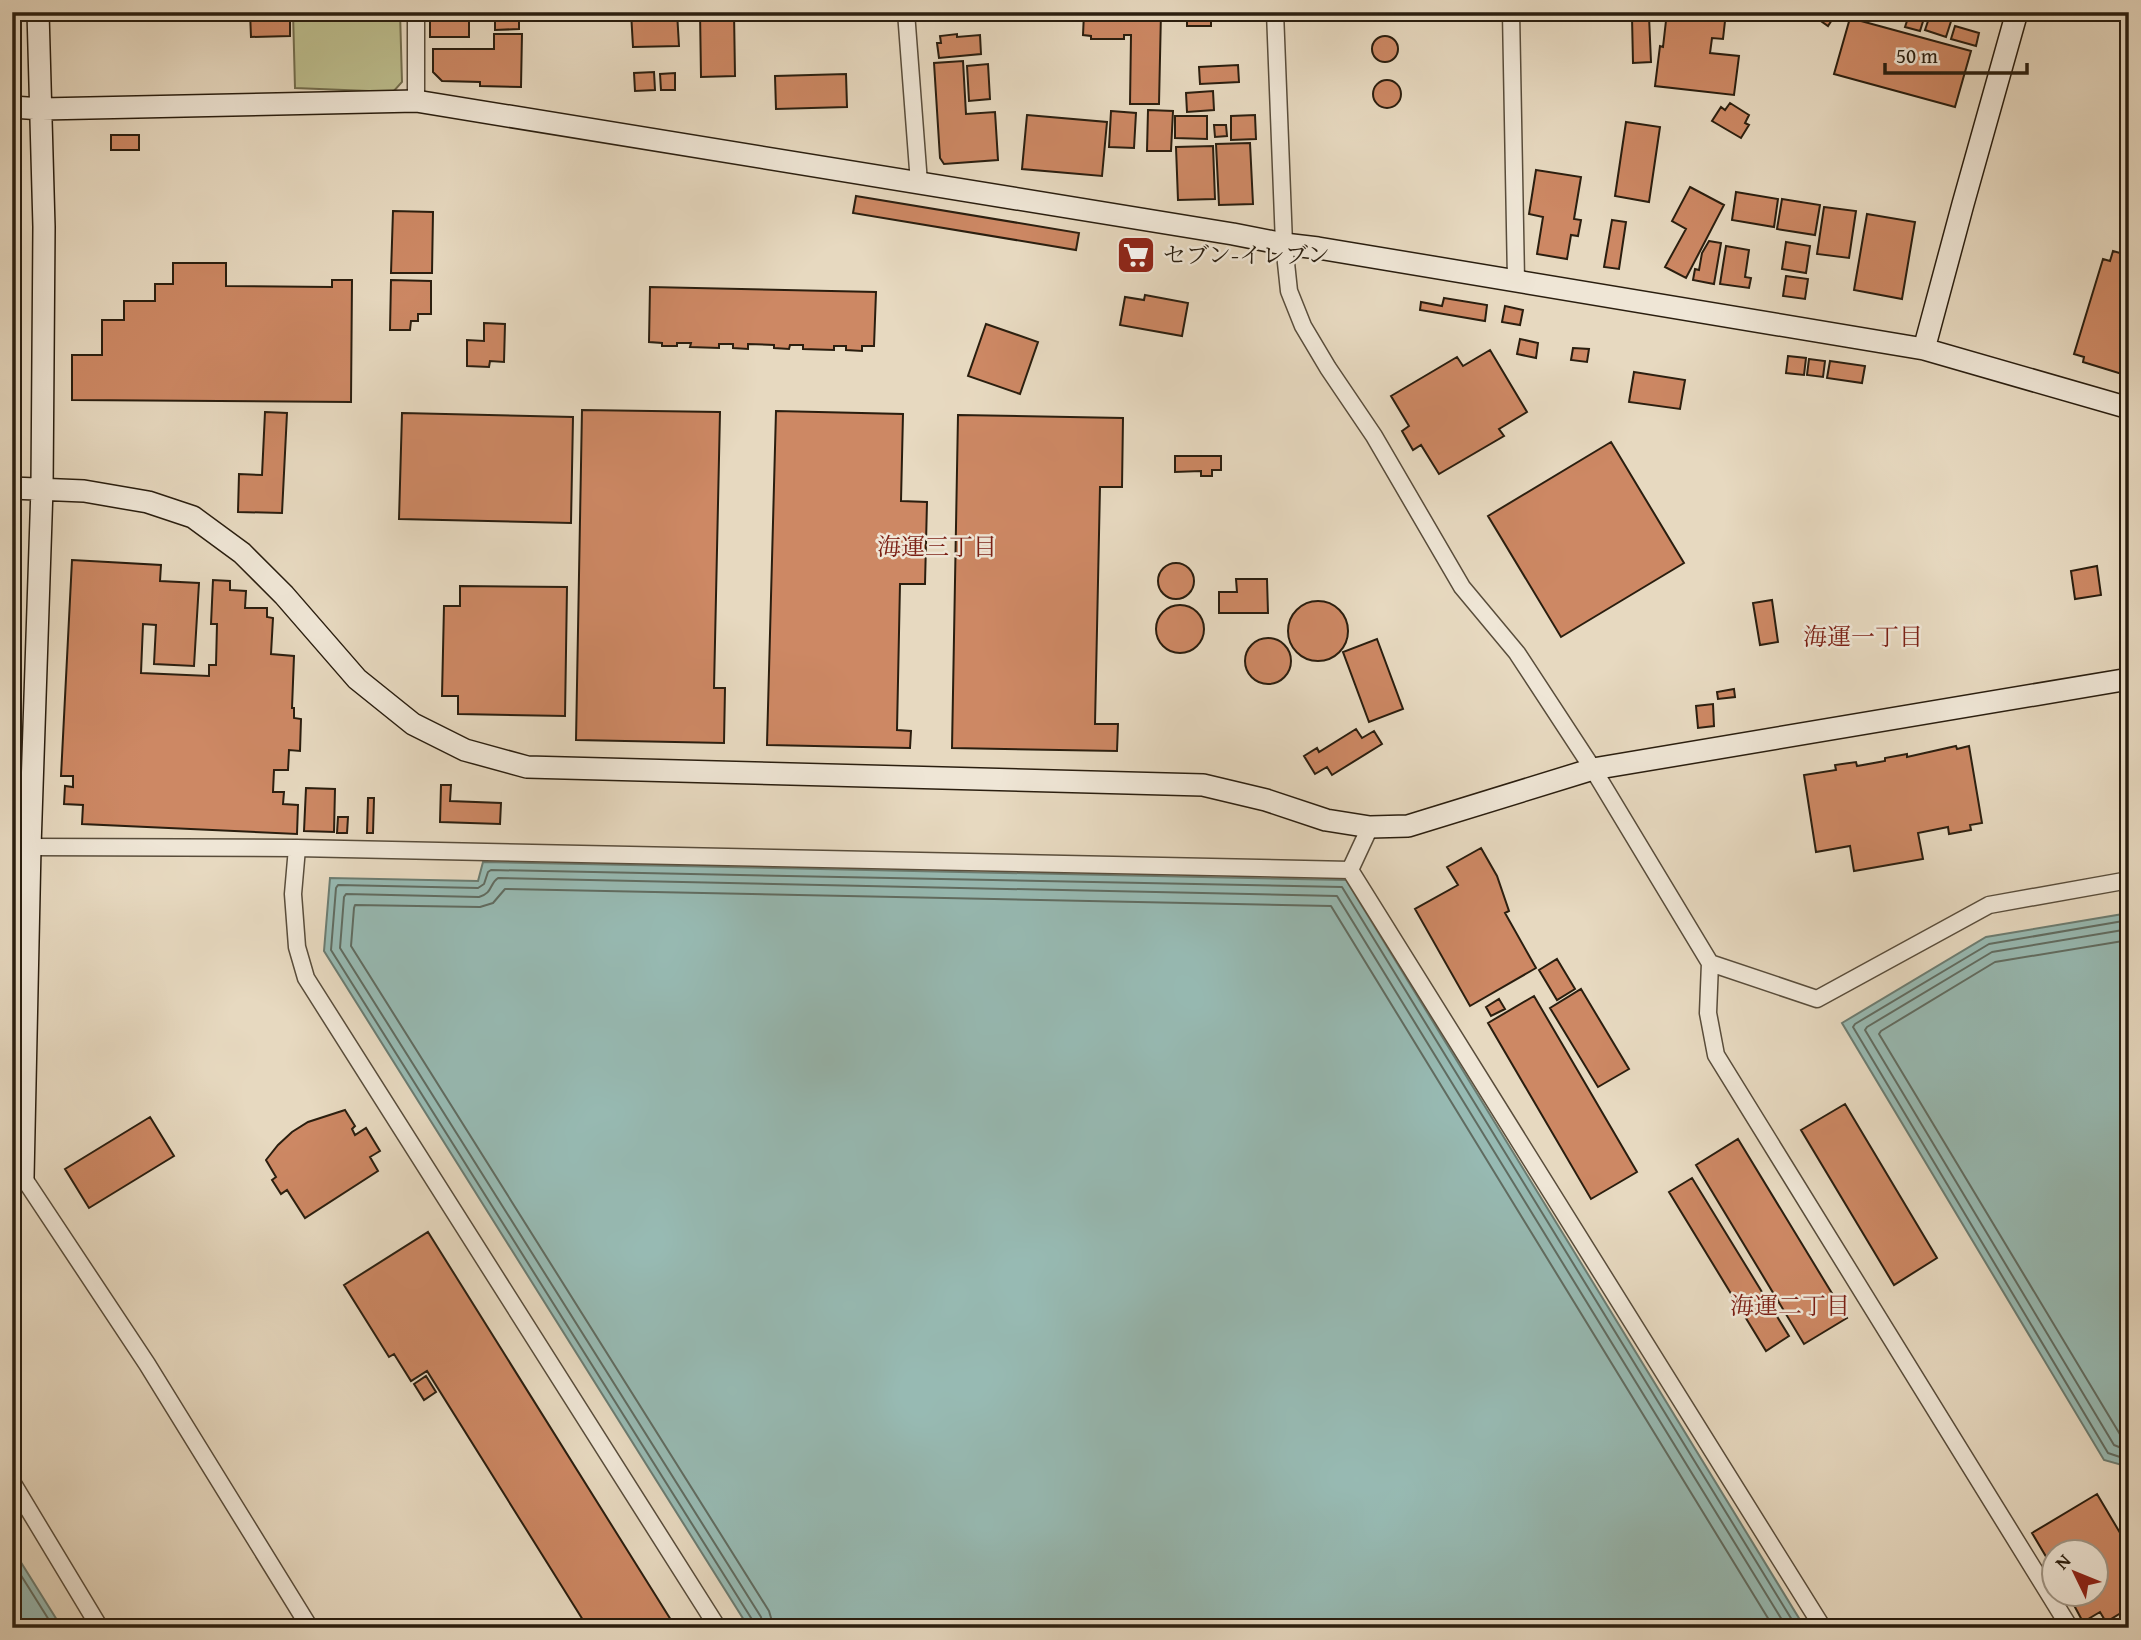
<svg xmlns="http://www.w3.org/2000/svg" width="2141" height="1640" viewBox="0 0 2141 1640" font-family="'Gentium Book Plus','Noto Serif JP',serif">
	<style>
		.green { fill: #bcbd8d; stroke: #736e4e; stroke-width: 2 }
		.water { fill: #97bab3; stroke: #6b7c71; stroke-width: 2 }
		.lines { fill: none; stroke-linecap: round; stroke-linejoin: round }
		.shore { stroke: #606c61; stroke-width: 2 }
		.building { fill: #cd8864; stroke: #2a1e0f; stroke-width: 2 }
		.street-casing { stroke: #594d3b; stroke-width: 19 }
		.secondary-casing { stroke: #2a1e0f; stroke-width: 24 }
		.street { stroke: #efe6d6; stroke-width: 16 }
		.secondary { stroke: #efe6d6; stroke-width: 21 }
		.labels { text-anchor: middle; stroke-width: 5; stroke-linejoin: round; paint-order: stroke }
		.poi-label { font-size: 23px; fill: #2a1e0f; stroke: #efe6d6; text-anchor: start }
		.neighbourhood-label { font-size: 24px; fill: #7a1f14; stroke: #efe6d6 }
	</style>
	<rect width="100%" height="100%" fill="#e7d9c0"/>
	<filter id="stains"><feTurbulence type="fractalNoise" baseFrequency=".00286" numOctaves="4"/><feColorMatrix values="0 0 0 0 .2 0 0 0 0 .09 0 0 0 0 .02 0 0 0 .5 -.17"/></filter>
	<radialGradient id="worn" r=".72"><stop offset=".6" stop-color="#630" stop-opacity="0"/><stop offset="1" stop-color="#630" stop-opacity=".3"/></radialGradient>
	<path class="green" d="M293,12h107l2,70 -9,10 -98,-4z"/>
	<path class="water" d="M483,862l863,18 459,748h-1056l-425,-677 6,-73 148,3z
		M2129,913v554l-25,-7 -262,-437 144,-86z
		M12,1548l50,80h-50z"/>
	<g class="lines">
		<path class="shore" d="M2129,920l-140,24 -134,80 -2,3 255,426 21,7
			M2129,929l-137,23 -125,75 -2,3 249,415 15,6
			M2129,940l-134,22 -114,69 -2,3 242,402 8,4
			M12,1561l42,67
			M754,1628l-1,-7 -422,-671 5,-62 2,-3 140,3 6,-4 4,-12 3,-2 851,17 455,741
			M763,1628l-2,-11 -421,-669 4,-51 2,-3 133,3c14,-4 10,-13 19,-19l839,18 450,732
			M774,1628l-5,-17 -418,-665 3,-38 1,-3 125,2 13,-4 12,-14 826,17 443,722"/>
	</g>
	<path class="building" d="M57,12h34v4h-34z
		M250,12h40v24l-39,1z
		M430,12h34v4h5v21h-39z
		M495,12h24v17l-24,1z
		M631,12h46l2,34 -46,1z
		M700,12h34l1,64 -34,1z
		M1042,12h39v3h-39z
		M1093,12h68l-2,92h-29l1,-69h-7v4h-33v-3l-8,-1 1,-22z
		M1187,12h24v14h-24z
		M1667,12h59l-3,27 -11,-1 -2,15 29,3 -5,39 -79,-9 5,-40 3,1z
		M1808,12h29l-9,14z
		M1910,12l15,3 -5,16 -15,-4z
		M1931,12h23l-8,25 -21,-7z
		M1649,16l2,46 -18,1 -1,-46z
		M1850,18l121,33 -16,56 -121,-33z
		M1955,26l24,7 -3,13 -25,-7z
		M494,34h28l-1,53 -41,-1v-4l-38,-1 -9,-9v-23h61z
		M957,34v3l23,-2 1,19 -42,4 -2,-15h4l-1,-7z
		M1372 49a13 13 0 1 1 26 0a13 13 0 1 1-26 0Z
		M963,61l3,53 29,-2 3,48 -54,4 -4,-6 -6,-95z
		M988,64l2,35 -21,2 -2,-35z
		M1238,65l1,17 -39,2 -1,-17z
		M654,72l1,18 -20,1 -1,-18z
		M675,73v17h-14l-1,-16z
		M846,74l1,33 -71,2 -1,-33z
		M1373 94a14 14 0 1 1 28 0a14 14 0 1 1-28 0Z
		M1213,91l1,19 -27,2 -1,-19z
		M1730,103l19,12 -4,8 4,2 -8,13 -29,-17 9,-14 4,3z
		M1148,110l25,1 -2,40h-24z
		M1111,111l25,2 -2,35 -25,-1z
		M1027,115l80,7 -5,54 -80,-7z
		M1255,115l1,24 -25,1v-24z
		M1175,116h32v23l-32,-1z
		M1626,122l34,5 -11,75 -34,-6z
		M1214,125h12l1,11 -12,1z
		M111,135h28v15h-28z
		M1250,143l3,61 -34,1 -3,-61z
		M1213,146l2,53 -37,1 -2,-53z
		M1536,170l45,7 -7,42 7,1 -3,16 -7,-1 -4,24 -30,-5 6,-37 -14,-3z
		M1690,187l34,18 -38,73 -21,-11 21,-38 -14,-8z
		M1736,192l42,7 -4,28 -42,-7z
		M856,196l223,37 -3,17 -223,-37z
		M1782,199l38,6 -5,30 -38,-6z
		M1824,207l32,4 -7,47 -32,-4z
		M393,211l40,1 -1,61h-41z
		M1867,214l48,8 -13,77 -48,-9z
		M1612,220l14,2 -7,47 -15,-2z
		M2129,225v145l-5,-1 -2,5 -39,-12 1,-5 -10,-3 29,-95 7,2 3,-10 7,2z
		M1709,241l12,2 -7,41 -21,-4 2,-11 4,1 3,-17z
		M1786,242l24,4 -4,27 -24,-4z
		M1726,246l23,4 -4,27 6,1 -2,10 -29,-4z
		M173,263h53v23l106,1v-7h20l-1,122 -279,-2v-45h30v-35h22v-19h31v-17h18z
		M1786,276l22,3 -3,20 -22,-3z
		M391,280l40,1v33h-13v7h-7l-1,9h-20z
		M650,287l226,5 -2,54h-12v5l-16,-1v-4h-12v4l-31,-1v-4h-13l-1,4 -15,-1v-3l-26,-1v5l-15,-1v-4h-14v4l-29,-1 1,-4h-14v3h-15v-3l-13,-1z
		M1145,295l43,8 -6,33 -62,-11 5,-28 19,3z
		M1444,298l43,7 -2,16 -65,-11 1,-8 21,4z
		M1505,306l18,4 -3,15 -18,-3z
		M484,323l21,1 -1,38 -14,-1 -1,6 -22,-1v-26l17,1z
		M986,324l52,18 -18,52 -52,-18z
		M1520,339l18,4 -2,15 -19,-4z
		M1573,348l16,1 -2,13 -16,-2z
		M1490,350l37,62 -28,17 5,7 -65,38 -18,-29 -8,5 -11,-19 7,-5 -18,-30 66,-39 6,9z
		M1788,356l18,2 -2,17 -18,-2z
		M1809,359l16,2 -2,16 -16,-2z
		M1830,361l35,5 -3,17 -35,-5z
		M1634,372l51,8 -5,29 -51,-7z
		M582,410l138,2 -6,276h11l-1,55 -148,-3z
		M776,411l127,3 -2,87 26,1 -2,82h-25l-3,146 14,1 -1,17 -143,-3z
		M265,412l22,1 -5,100 -44,-1 1,-38 23,1z
		M402,413l171,4 -2,106 -172,-4z
		M958,415l165,3 -1,69h-22l-5,237h23l-1,27 -165,-3z
		M1611,442l73,121 -123,74 -73,-121z
		M1175,456h46v14h-9v6h-11v-5l-26,1z
		M72,560l89,5 -1,16 39,2 -5,83 -40,-2 2,-39 -13,-1 -2,49 68,3v-11h7l1,-41h-6l2,-44 17,1v9l16,1 -1,17h22v9l6,1 -2,36 23,2 -2,52h2v10l7,1 -1,32 -11,-1 -1,20h-14l-1,22h11l-1,12 15,1 -1,29 -215,-10 1,-19 -19,-1 1,-18 8,1v-11h-12z
		M1158 581a18 18 0 1 1 36 0a18 18 0 1 1-36 0Z
		M2097,566l4,29 -26,4 -4,-28z
		M1236,579h31l1,34h-49v-21h18z
		M460,586l107,1 -2,129 -107,-2v-18h-16l2,-90h16z
		M1772,600l6,42 -18,3 -7,-42z
		M1288 631a30 30 0 1 1 60 0a30 30 0 1 1-60 0Z
		M1156 629a24 24 0 1 1 48 0a24 24 0 1 1-48 0Z
		M1245 661a23 23 0 1 1 46 0a23 23 0 1 1-46 0Z
		M1377,639l26,70 -34,13 -26,-70z
		M1734,689l1,8 -17,2 -1,-7z
		M1713,704l1,22 -16,2 -2,-22z
		M1356,729l6,9 12,-7 8,13 -50,31 -5,-8 -12,7 -11,-18 13,-8 2,4z
		M1956,746l1,3 12,-3 13,77 -12,2 1,5 -22,4 -1,-7 -30,6 5,26 -69,12 -4,-25 -34,6 -12,-77 32,-5 -1,-5 21,-3 1,4 28,-5v-3l22,-4v3z
		M441,785h10l-1,16 51,2 -1,21 -60,-2z
		M306,788l29,1 -1,43 -30,-1z
		M368,798h6l-1,35h-6z
		M338,817h10l-1,16h-10z
		M1481,848l16,28 12,35 -4,2 31,55 -66,38 -55,-97 43,-24 -11,-18z
		M1557,959l18,30 -18,11 -18,-30z
		M1581,989l48,80 -31,18 -48,-79z
		M1534,996l103,176 -46,27 -103,-176z
		M1499,999l6,10 -14,7 -5,-9z
		M1845,1104l92,154 -43,27 -93,-155z
		M345,1110l10,16 -3,3 3,6 11,-7 14,23 -10,6 8,14 -73,47 -18,-28 -6,4 -9,-14 4,-3 -10,-17 12,-15 14,-13 16,-10z
		M150,1117l24,39 -85,52 -24,-39z
		M1738,1139l109,179 -43,26 -108,-179z
		M1692,1178l97,158 -23,15 -97,-159z
		M428,1232l248,396h-88l-161,-257 -16,10 -17,-27 -5,3 -45,-72z
		M426,1376l10,16 -12,8 -10,-16z
		M2097,1494l32,54v60l-23,14 -6,-10 -17,10 -15,-28h28v-42h-42v18l-22,-37z"/>
	<g class="lines">
		<g class="street-casing">
			<path id="street" d="M416,12v89
				M906,12l13,171
				M1275,12l9,232 5,47 14,35 25,42 46,68 88,151 55,66 76,116 117,194 -2,50 8,42 354,573
				M1511,12l5,268
				M30,847l267,1 -4,46 4,53 9,31 412,650
				M297,848l1053,22 473,758
				M1350,870l20,-43
				M1710,963l107,36 172,-94 140,-25
				M23,1177l124,187 163,264
				M12,1482l88,146"/>
		</g>
		<g class="secondary-casing">
			<path id="secondary" d="M12,107l30,2 374,-8 817,133 51,10 34,4 606,101 205,59
				M1924,349l39,-145 54,-192
				M12,488l72,3 64,11 45,15 49,36 42,42 73,84 56,45 52,26 62,17 676,18 63,15 60,20 44,7 38,-1 185,-57 536,-90
				M23,1177l7,-330 12,-359 2,-261 -6,-215"/>
		</g>
		<use href="#street" class="street"/>
		<use href="#secondary" class="secondary"/>
	</g>
	<defs>
		<g id="supermarket-square" transform="scale(2.0125)"><rect x="-9" y="-9" width="18" height="18" rx="4" fill="#8f2418" stroke="#efe6d6"/><path d="M-6-5.5h2.5l.6 2H6L4.5 2H-2.5L-4.4-4H-6ZM-1.5 3.2a1.3 1.3 0 1 0 .1 0ZM3 3.2a1.3 1.3 0 1 0 .1 0Z" fill="#fff"/></g>
	</defs>
	<g fill-rule="evenodd">
		<use href="#supermarket-square" x="1136" y="255"/>
	</g>
	<g class="labels">
		<g class="poi-label">
			<text x="1163" y="263">セブン-イレブン</text>
		</g>
		<g class="neighbourhood-label">
			<text x="937" y="555">海運三丁目</text>
			<text x="1863" y="645">海運一丁目</text>
			<text x="1790" y="1314">海運二丁目</text>
		</g>
	</g>
	<rect width="2141" height="1640" fill="none" stroke="#e7d9c0" stroke-width="42"/>
	<rect x="14" y="14" width="2113" height="1612" fill="none" stroke="#2a1e0f" stroke-width="3.5"/>
	<rect x="21" y="21" width="2099" height="1598" fill="none" stroke="#2a1e0f" stroke-width="2"/>
	<g transform="translate(2075 1573) rotate(313)"><circle r="33" fill="#efe6d6" stroke="#a09686" stroke-width="2"/>
	<path d="M0-5L12 26L0 18L-12 26Z" fill="#8f2418"/>
	<text y="-10" font-size="19" font-weight="bold" text-anchor="middle" fill="#2a1e0f">N</text>
	</g>
	<path d="M1885 63v10h142v-10" fill="none" stroke="#2a1e0f" stroke-width="3.5"/>
	<text x="1896" y="63" font-size="21" fill="#2a1e0f" stroke="#efe6d6" stroke-width="5" paint-order="stroke">50 m</text>
	<rect width="100%" height="100%" filter="url(#stains)"/>
	<rect width="100%" height="100%" fill="url(#worn)"/>
</svg>
